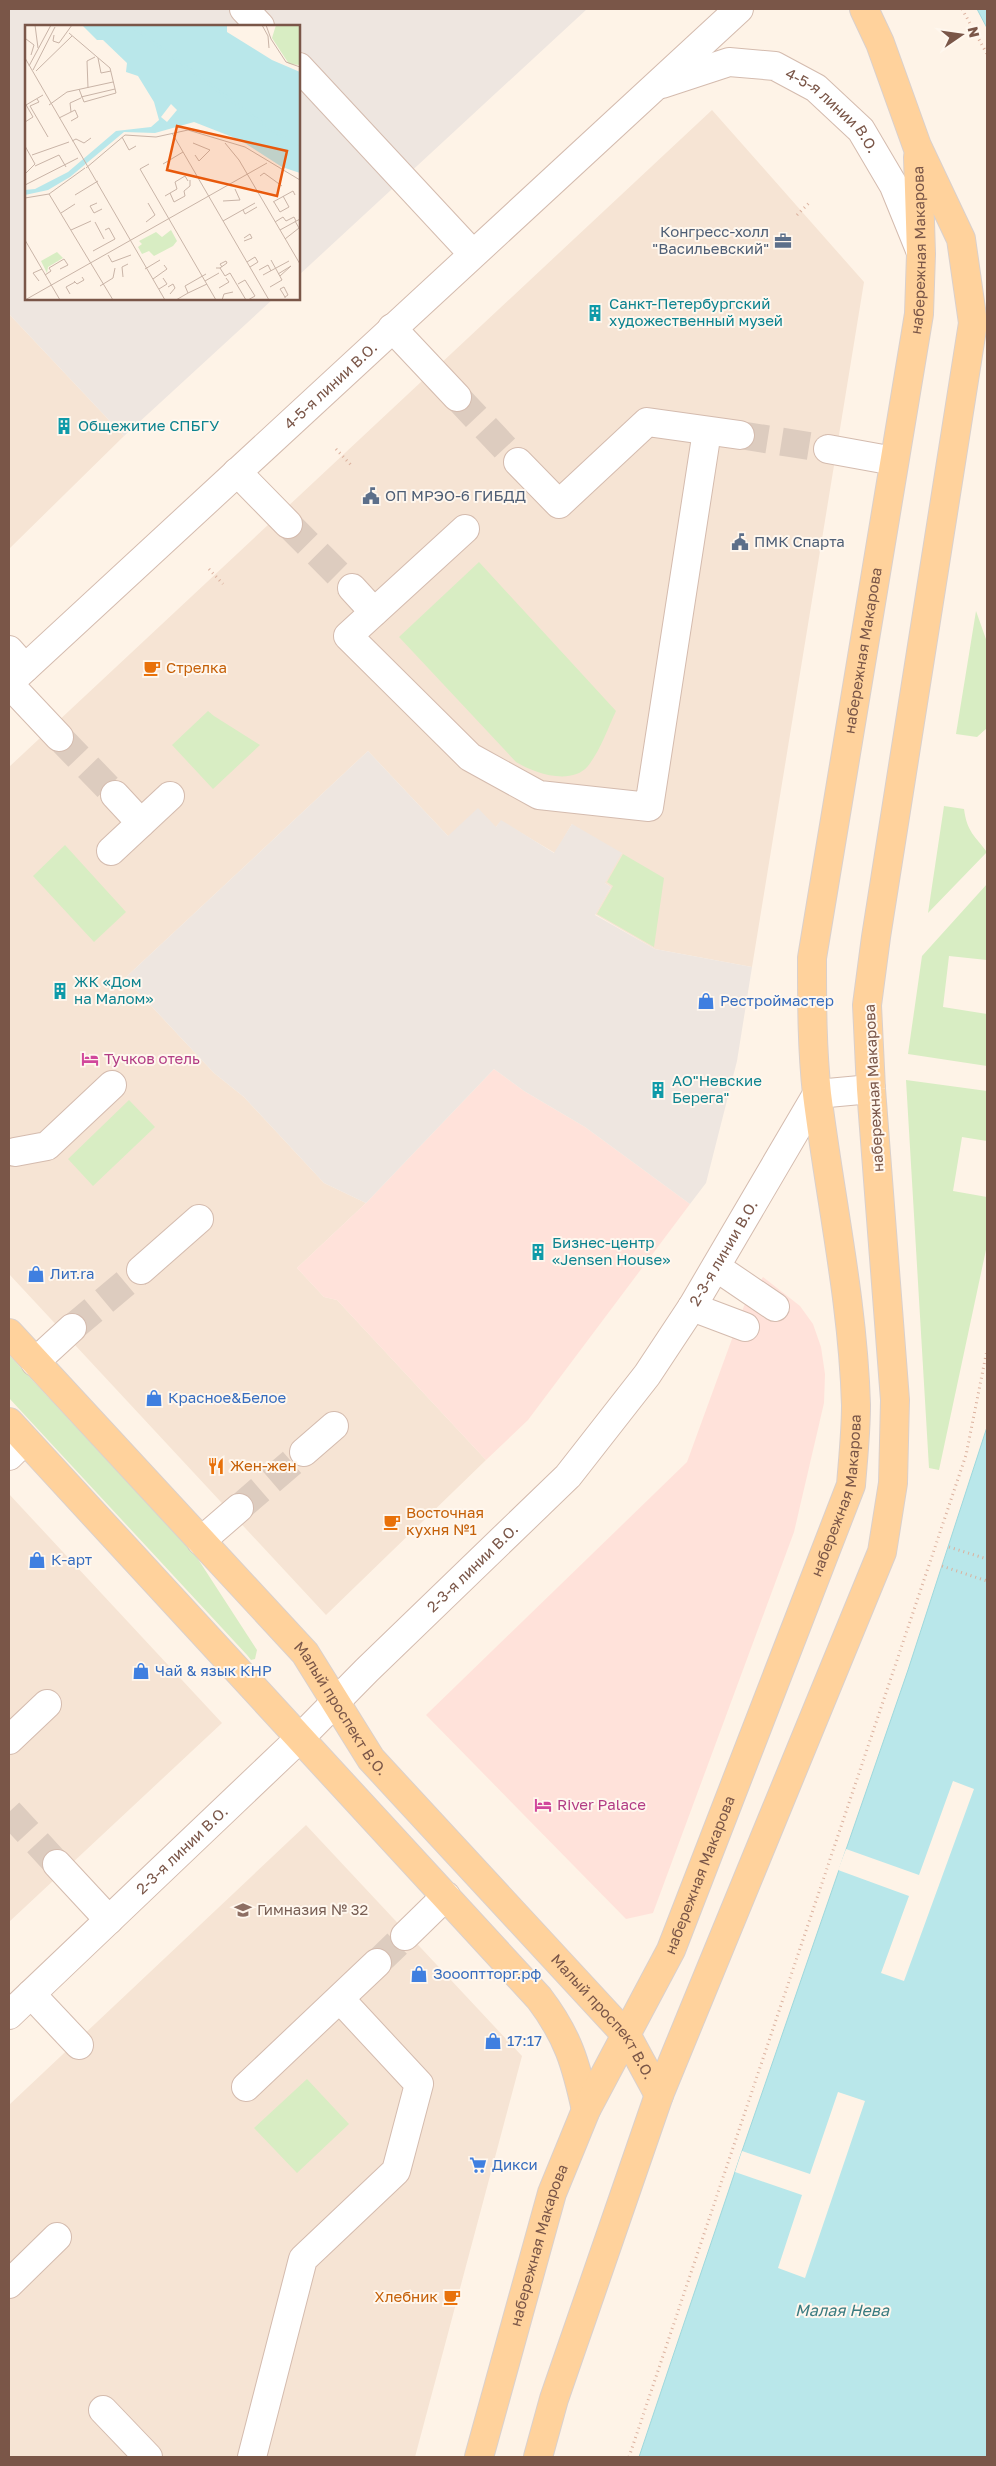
<svg xmlns="http://www.w3.org/2000/svg" width="996" height="2466" viewBox="0 0 996 2466" font-family="'Golos Text',sans-serif">
	<style>
		.residential { fill: #f6e4d4 }
		.commercial { fill: #ffe2da }
		.industrial { fill: #eee6e0 }
		.green { fill: #d8edc3 }
		.water { fill: #b9e7ea; stroke: #9ed8dc }
		.pier { fill: #fef3e7 }
		.lines { fill: none; stroke-linecap: round; stroke-linejoin: round }
		.minor-tunnel { stroke: #ddccbf; stroke-width: 28; stroke-dasharray: 28 14; stroke-linecap: butt }
		.minor-casing { stroke: #d4bbae; stroke-width: 30 }
		.major-casing { stroke: #dad0cc; stroke-width: 30 }
		.path { stroke: #dbb19e; stroke-width: 3; stroke-dasharray: 1 4; stroke-linecap: butt }
		.minor { stroke: #fff; stroke-width: 28 }
		.major { stroke: #ffd29c; stroke-width: 28 }
		.labels { text-anchor: middle; stroke-width: 4; stroke-linejoin: round; paint-order: stroke }
		.street-label { font-size: 15px; fill: #7a5648; stroke: #fff7ee }
		.service-label { font-size: 15px; fill: #4e5e75; stroke: #fff7ee; text-anchor: start }
		.culture-label { font-size: 15px; fill: #0d838f; stroke: #fff7ee; text-anchor: start }
		.food-label { font-size: 15px; fill: #c56008; stroke: #fff7ee; text-anchor: start }
		.shop-label { font-size: 15px; fill: #366cbe; stroke: #fff7ee; text-anchor: start }
		.hotel-label { font-size: 15px; fill: #b23c85; stroke: #fff7ee; text-anchor: start }
		.education-label { font-size: 15px; fill: #785e54; stroke: #fff7ee; text-anchor: start }
		.water-label { font-size: 16px; font-style: italic; fill: #3a7b80; stroke: #fff7ee }
		.inset-river { fill: none; stroke: #b9e7ea; stroke-width: 2.5 }
		.inset-road { fill: none; stroke: #c9b4a7; stroke-width: 1 }
		.view { fill: #e8590c; fill-opacity: 0.15; stroke: #e8590c; stroke-width: 2.5 }
		.inset-edge { fill: none; stroke: #7a5648; stroke-width: 2.5 }
	</style>
	<rect width="100%" height="100%" fill="#fef3e7"/>
	<path class="residential" d="M712,110l152,172 -112,685 -97,-18 -60,-35 16,-27 -6,-4 -33,-59 -17,29 -54,-32 -5,6 -48,9 -80,-85 -243,227 89,95 30,24 80,86 42,20 -69,65 27,29 13,3 149,160 -160,155 -317,-341v-507z
		M9,314l115,122 -115,113z
		M9,1494l213,229 -213,199z
		M306,1825l216,231 -107,401h-406v-352z"/>
	<path class="commercial" d="M494,1069l30,22 61,36 105,77 -162,216 -42,40 -149,-160 -13,-3 -27,-29 69,-65z
		M763,1277l37,29 13,18 8,23 4,27 -1,29 -30,129 -141,381 -27,6 -200,-204 261,-253 57,-156z"/>
	<path class="industrial" d="M9,9h578l-288,266v-249h-273v273h247l-149,137 -115,-122z
		M368,751l80,85 30,-28 18,19 5,-7 53,33 18,-29 50,29 -17,30 6,4 -16,28 60,34 97,18 -15,94 -31,122 -16,21 -105,-77 -61,-36 -30,-22 -128,134 -42,-20 -80,-86 -30,-24 -89,-95z"/>
	<path class="green" d="M479,562l137,149c-8,17 -16,40 -28,55 -17,20 -54,7 -72,-4l-117,-125z
		M976,611l11,31v86l-10,9 -21,-3z
		M208,711l6,5 46,29 -47,44 -41,-44z
		M944,806l20,3c3,23 11,27 23,43l-59,61z
		M65,845l61,67 -32,30 -61,-66z
		M623,854l41,24 -10,69 -57,-33 16,-28 -6,-4z
		M987,884v76l-38,-4 -6,51 44,7v52l-79,-12 14,-98z
		M906,1080l81,11v50l-25,-4 -9,54 34,6v48l-48,225 -10,-2z
		M129,1100l26,27 -62,59 -25,-27z
		M9,1355l187,201 61,94 -2,9 -4,1 -4,-5 -238,-257z
		M307,2079l42,45 -52,49 -43,-45z"/>
	<path class="water" d="M977,9h10v19z
		M987,1427v1030h-348l103,-306 166,-481z"/>
	<path class="pier" d="M953,1781l21,8 -70,192 -23,-8 28,-77 -71,-26 8,-21 73,26z
		M838,2092l27,9 -60,177 -27,-10 24,-73 -67,-23 7,-21 68,23z"/>
	<g class="lines">
		<path class="minor-tunnel" d="M457,397l61,65
			M740,435l88,14
			M288,524l64,64
			M59,737l56,58
			M72,1328l69,-58
			M239,1508l65,-56
			M9,1812l48,52
			M377,1963l28,-27"/>
		<g class="minor-casing">
			<g id="minor">
				<path d="M244,9l16,17"/>
				<path d="M299,67l173,186"/>
				<path id="s1" d="M662,84l67,-22 46,4 41,22 45,42 33,56 26,64"/>
				<path d="M392,328l65,69"/>
				<path d="M828,449l66,12"/>
				<path d="M518,462l41,42 88,-82 93,13"/>
				<path d="M237,472l51,52"/>
				<path d="M465,529l-117,107 122,121 69,38 110,12 58,-376"/>
				<path d="M352,588l22,24"/>
				<path d="M9,650l16,18"/>
				<path id="s2" d="M9,683l730,-674"/>
				<path d="M9,684l50,53"/>
				<path d="M115,795l26,28"/>
				<path d="M111,851l59,-55"/>
				<path d="M15,1152l32,-6 65,-61"/>
				<path d="M716,1267l59,40"/>
				<path d="M141,1270l58,-51"/>
				<path d="M692,1307l53,20"/>
				<path d="M35,1362l37,-34"/>
				<path d="M304,1452l30,-26"/>
				<path d="M9,1456l16,-16"/>
				<path d="M201,1541l38,-33"/>
				<path d="M9,1740l38,-36"/>
				<path d="M57,1864l52,56"/>
				<path d="M405,1936l41,-40"/>
				<path d="M31,1994l48,51"/>
				<path id="s3" d="M9,2015l291,-277 67,-68 201,-194 79,-101 45,-68 125,-213 54,-5"/>
				<path d="M246,2087l131,-124"/>
				<path d="M9,2284l48,-47"/>
				<path d="M103,2410l45,47"/>
				<path d="M252,2457l51,-198 93,-88 23,-87 -79,-85"/>
			</g>
		</g>
		<g class="major-casing">
			<g id="major">
				<path id="s4" d="M9,1333l296,320 66,106 256,277 32,59"/>
				<path d="M9,1422l530,576c29,38 37,66 47,112"/>
				<path id="s5" d="M479,2457l73,-264 34,-83 85,-160 180,-465c2,-26 5,-53 5,-80 -3,-104 -26,-207 -39,-311 -5,-45 -5,-90 -5,-136l107,-644 2,-60 -3,-97"/>
				<path d="M538,2457l16,-58 105,-304 223,-543 11,-69 2,-83 -24,-311 -4,-84 9,-68 97,-614 -12,-84 -44,-93 -37,-103 -16,-34"/>
			</g>
		</g>
		<path class="path" d="M962,9l25,45
			M797,215l13,-13
			M336,449l15,16
			M209,569l14,15
			M949,1547l38,12
			M942,1566l45,15
			M629,2457l337,-1002 21,-105"/>
		<use href="#minor" class="minor"/>
		<use href="#major" class="major"/>
	</g>
	<defs>
		<g id="office-bare" transform="scale(1.35)"><path d="M-6-3h4V-5.5h4V-3h4V5H-6ZM-1-4.5V-3h2v-1.5ZM-6 0V1H6V0Z" fill="#5c6f8a" stroke="#fff7ee" stroke-width="2.5" paint-order="stroke"/></g>
		<g id="building-bare" transform="scale(1.35)"><path d="M-4-6H4V6H1V3H-1V6H-4ZM-2.5-4.3h1.7v1.8h-1.7ZM.8-4.3h1.7v1.8H.8ZM-2.5-1h1.7V.8h-1.7ZM.8-1h1.7V.8H.8Z" fill="#0f9aa8" stroke="#fff7ee" stroke-width="2.5" paint-order="stroke"/></g>
		<g id="civic-bare" transform="scale(1.35)"><path d="M-.6-6.5H3V-4.5H.6V-3L4-1V1h2V6H-6V1h2V-1L-.6-3ZM-1.2 2.5V6h2.4V2.5Z" fill="#5c6f8a" stroke="#fff7ee" stroke-width="2.5" paint-order="stroke"/></g>
		<g id="cafe-bare" transform="scale(1.35)"><path d="M-5.5-4.5H6V0H3Q3 3.5 0 3.5H-2.5Q-5.5 3.5-5.5 0ZM3-3.2v2h1.7v-2ZM-6 4.5H4V6H-6Z" fill="#e8710a" stroke="#fff7ee" stroke-width="2.5" paint-order="stroke"/></g>
		<g id="shop-bare" transform="scale(1.35)"><path d="M-5-2.5h2.3a2.7 3.5 0 0 1 5.4 0H5L5.5 6h-11ZM-1.5-2.5h3a1.5 2.3 0 0 0-3 0Z" fill="#3f7fe0" stroke="#fff7ee" stroke-width="2.5" paint-order="stroke"/></g>
		<g id="hotel-bare" transform="scale(1.35)"><path d="M-6-4.5h1.5V1H6V5H4.5V3h-9V5H-6ZM-4 0a1.8 1.8 0 1 1 3.6 0ZM.5 0V-2.5h3Q6-2.5 6 0Z" fill="#d1479c" stroke="#fff7ee" stroke-width="2.5" paint-order="stroke"/></g>
		<g id="restaurant-bare" transform="scale(1.35)"><path d="M-5-6h1v4h1v-4h1v4h1v-4h1v5L-1.5 .5V6h-2V.5L-5-1ZM5-6V6H3V1.5H1.5Q1.5-4 5-6Z" fill="#e8710a" stroke="#fff7ee" stroke-width="2.5" paint-order="stroke"/></g>
		<g id="school-bare" transform="scale(1.35)"><path d="M0-5L7-2L0 1L-7-2ZM-4 1L0 2.5L4 1V4Q0 6-4 4Z" fill="#8d6e63" stroke="#fff7ee" stroke-width="2.5" paint-order="stroke"/></g>
		<g id="supermarket-bare" transform="scale(1.35)"><path d="M-6-5.5h2.5l.6 2H6L4.5 2H-2.5L-4.4-4H-6ZM-1.5 3.2a1.3 1.3 0 1 0 .1 0ZM3 3.2a1.3 1.3 0 1 0 .1 0Z" fill="#3f7fe0" stroke="#fff7ee" stroke-width="2.5" paint-order="stroke"/></g>
	</defs>
	<g fill-rule="evenodd">
		<use href="#office-bare" x="783" y="241"/>
		<use href="#building-bare" x="595" y="313"/>
		<use href="#building-bare" x="64" y="426"/>
		<use href="#civic-bare" x="371" y="496"/>
		<use href="#civic-bare" x="740" y="542"/>
		<use href="#cafe-bare" x="152" y="668"/>
		<use href="#building-bare" x="60" y="991"/>
		<use href="#shop-bare" x="706" y="1001"/>
		<use href="#hotel-bare" x="90" y="1059"/>
		<use href="#building-bare" x="658" y="1090"/>
		<use href="#building-bare" x="538" y="1252"/>
		<use href="#shop-bare" x="36" y="1274"/>
		<use href="#shop-bare" x="154" y="1398"/>
		<use href="#restaurant-bare" x="216" y="1466"/>
		<use href="#cafe-bare" x="392" y="1522"/>
		<use href="#shop-bare" x="37" y="1560"/>
		<use href="#shop-bare" x="141" y="1671"/>
		<use href="#hotel-bare" x="543" y="1805"/>
		<use href="#school-bare" x="243" y="1910"/>
		<use href="#shop-bare" x="419" y="1974"/>
		<use href="#shop-bare" x="493" y="2041"/>
		<use href="#supermarket-bare" x="478" y="2165"/>
		<use href="#cafe-bare" x="452" y="2297"/>
	</g>
	<g class="labels">
		<g class="street-label">
			<text dy="5" stroke="none"><textPath href="#s1" startOffset="190">4-5-я линии В.О.</textPath></text>
			<text dy="5" stroke="none"><textPath href="#s5" startOffset="2290">набережная Макарова</textPath></text>
			<text dy="5" stroke="none"><textPath href="#s2" startOffset="438">4-5-я линии В.О.</textPath></text>
			<text dy="5" stroke="none"><textPath href="#s5" startOffset="1885">набережная Макарова</textPath></text>
			<text transform="translate(874 1088) rotate(-93)" y="5">набережная Макарова</text>
			<text dy="5" stroke="none"><textPath href="#s3" startOffset="1049">2-3-я линии В.О.</textPath></text>
			<text dy="5" stroke="none"><textPath href="#s5" startOffset="1030">набережная Макарова</textPath></text>
			<text dy="5" stroke="none"><textPath href="#s3" startOffset="644">2-3-я линии В.О.</textPath></text>
			<text dy="5" stroke="none"><textPath href="#s4" startOffset="502">Малый проспект В.О.</textPath></text>
			<text dy="5" stroke="none"><textPath href="#s3" startOffset="239">2-3-я линии В.О.</textPath></text>
			<text dy="5" stroke="none"><textPath href="#s5" startOffset="625">набережная Макарова</textPath></text>
			<text dy="5" stroke="none"><textPath href="#s4" startOffset="908">Малый проспект В.О.</textPath></text>
			<text dy="5" stroke="none"><textPath href="#s5" startOffset="220">набережная Макарова</textPath></text>
		</g>
		<g class="service-label">
			<text x="769" y="237" text-anchor="end">Конгресс-холл<tspan x="769" dy="17">"Васильевский"</tspan></text>
			<text x="385" y="501">ОП МРЭО-6 ГИБДД</text>
			<text x="754" y="547">ПМК Спарта</text>
		</g>
		<g class="culture-label">
			<text x="609" y="309">Санкт-Петербургский<tspan x="609" dy="17">художественный музей</tspan></text>
			<text x="78" y="431">Общежитие СПБГУ</text>
			<text x="74" y="987">ЖК «Дом<tspan x="74" dy="17">на Малом»</tspan></text>
			<text x="672" y="1086">АО"Невские<tspan x="672" dy="17">Берега"</tspan></text>
			<text x="552" y="1248">Бизнес-центр<tspan x="552" dy="17">«Jensen House»</tspan></text>
		</g>
		<g class="food-label">
			<text x="166" y="673">Стрелка</text>
			<text x="230" y="1471">Жен-жен</text>
			<text x="406" y="1518">Восточная<tspan x="406" dy="17">кухня №1</tspan></text>
			<text x="438" y="2302" text-anchor="end">Хлебник</text>
		</g>
		<g class="shop-label">
			<text x="720" y="1006">Рестроймастер</text>
			<text x="50" y="1279">Лит.ra</text>
			<text x="168" y="1403">Красное&amp;Белое</text>
			<text x="51" y="1565">К-арт</text>
			<text x="155" y="1676">Чай &amp; язык КНР</text>
			<text x="433" y="1979">Зоооптторг.рф</text>
			<text x="507" y="2046">17:17</text>
			<text x="492" y="2170">Дикси</text>
		</g>
		<g class="hotel-label">
			<text x="104" y="1064">Тучков отель</text>
			<text x="557" y="1810">River Palace</text>
		</g>
		<g class="education-label">
			<text x="257" y="1915">Гимназия № 32</text>
		</g>
		<g class="water-label">
			<text x="842" y="2316">Малая Нева</text>
		</g>
	</g>
	<g transform="translate(25 25)">
		<rect width="275" height="275" fill="#fef3e7"/>
		<path d="M251,0l24,1v39l-11,-1 -17,-26zM146,205l6,11 -4,5 -19,10 -5,-5 -7,3 -4,-7 4,-3 -3,-3 17,-9 6,5zM32,227l6,6 -15,9 -1,6 -6,-12z" fill="#d8edc3"/>
		<path d="M57,0h145v7l45,28 28,12v101l-18,-6 -42,-27 -46,-18 -39,11 -31,-1 -54,45 -22,13 -23,5v-5l10,-1 33,-17 48,-41 35,-4 8,-7 -5,-18 -16,-26 -12,-4 1,-9 -24,-23h-6z" fill="#b9e7ea"/>
		<path d="M146,79l6,6 -10,12 -6,-5z" fill="#fef3e7"/>
		<path class="inset-river" d="M105,0l136,101 34,22"/>
		<path class="inset-road" d="M10,0l3,23M237,0l6,11 1,12M241,0l5,14 15,23 14,5M44,8l41,35 6,25 -32,9 -5,-13M29,10l-1,6 6,2 13,-18M1,14l8,6 -3,10M0,33l140,242M73,33l3,15 10,-2M4,41l22,-41M8,45l22,-43M11,46l36,-35M63,63l-1,-27 8,-4M56,72l34,-8M12,74l2,3 -9,4 18,31M0,78l8,14 -8,5M1,80l17,-10M24,80l18,-13 46,-10M46,87l-1,-9 11,-5M34,93l16,-8 3,7 -7,4M147,108l97,167M97,112l7,13 7,-4M47,116l4,-2 8,4 7,-5M168,118l17,7 -11,11 -4,-6M200,118l14,17 61,104M0,121l10,18 -10,10M7,130l37,-13M124,139l-9,5 76,131M138,139l20,-12M10,141l24,-11 7,12M61,143l39,-33 31,2 32,-7 57,17 55,33M235,151l4,-3 18,13M0,160l53,-27M145,168l4,9 11,-6 -1,-5 6,-5v-6M24,169l64,106M50,170l23,-14M140,171l12,-7 -2,-7 10,-6 3,5M0,173l24,-4 36,-26M198,176l17,-1 -5,-11M248,177l20,-11 2,4M249,177l6,10 9,-5 -6,-11M72,178l-7,3 4,7 8,-4M218,185l2,4 12,-7M36,188l14,-9M198,196l32,-18M70,197l9,17M121,197l9,-7 -7,-12M250,197l8,-5 3,4 8,-4 2,4M46,205l20,-9M255,205l20,-11M219,213l6,-4 2,4 -8,3M260,214l14,-11 -4,-7M0,215l35,60M68,226l22,-12 -6,-11 -4,2M83,230l4,7 19,-7M222,237l8,-5 3,5 -8,5M191,243h4l5,8 5,-3 16,27M195,243l7,-5 -1,-2 -6,3 2,3M120,244l15,-9M234,245l9,-5 3,6M253,249l13,-8 -11,10M20,250l6,-4 -2,-3 15,-9 4,6 -8,4M238,250l26,-14M98,252l-1,-10 6,-3M128,254l14,-10 -3,-4M14,256l-6,-8 9,-4M49,256l3,3 7,-4 -2,-3M180,256l14,-8M213,259l7,-4 10,16 -7,4M75,261l13,-8 2,-10M143,262l5,-3 2,4 -5,6M245,262l12,-7 -11,-20M194,263l10,-6 -3,-4M134,264l8,-5 -4,-6M163,268l19,-9M45,269l-4,-7 9,-5M260,272l3,-2 -4,-8 -4,2 2,3 3,5v1M0,275l242,-137M151,275l12,-7 -3,-7 21,-12M197,275l2,-6 9,-2"/>
		<path class="view" d="M152,101l110,25 -10,45 -110,-26z"/>
		<rect width="275" height="275" class="inset-edge"/>
	</g>
	<rect width="996" height="2466" fill="none" stroke="#7a5648" stroke-width="20"/>
	<g transform="translate(961 35) rotate(77)" stroke="#fff7ee" stroke-width="4" paint-order="stroke">
	<path d="M0-4L9 19L0 12L-9 19Z" fill="#7a5648"/>
	<text y="-8" font-size="14" font-weight="bold" text-anchor="middle" fill="#7a5648">N</text>
	</g>
</svg>
